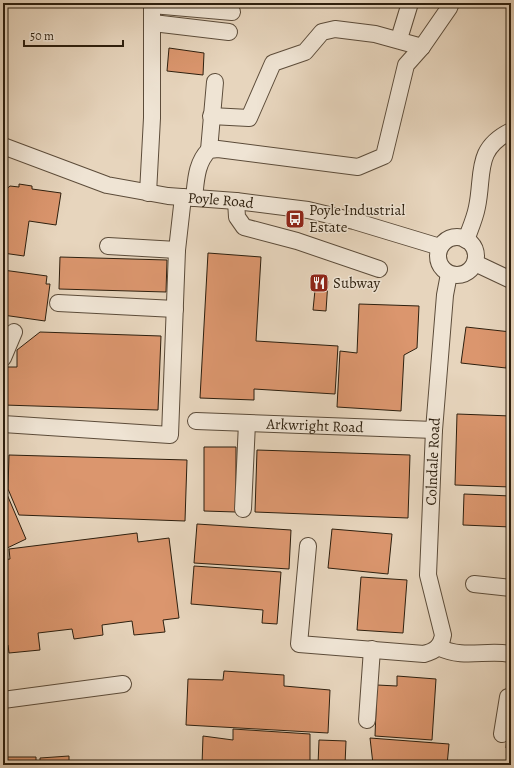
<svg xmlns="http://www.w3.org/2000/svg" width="514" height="768" viewBox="0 0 514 768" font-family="Alegreya,serif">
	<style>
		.building { fill: #db966e; stroke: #2d1f0e }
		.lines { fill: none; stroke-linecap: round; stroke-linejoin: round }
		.minor-casing { stroke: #5c4c3a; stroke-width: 18 }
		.minor { stroke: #efe4d4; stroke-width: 16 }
		.labels { text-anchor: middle; stroke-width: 3; stroke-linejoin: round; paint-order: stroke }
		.street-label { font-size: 15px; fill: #2d1f0e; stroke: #efe4d4 }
		.poi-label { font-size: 15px; fill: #2d1f0e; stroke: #efe4d4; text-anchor: start }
	</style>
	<rect width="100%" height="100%" fill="#e7d5bd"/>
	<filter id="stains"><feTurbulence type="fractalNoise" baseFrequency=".005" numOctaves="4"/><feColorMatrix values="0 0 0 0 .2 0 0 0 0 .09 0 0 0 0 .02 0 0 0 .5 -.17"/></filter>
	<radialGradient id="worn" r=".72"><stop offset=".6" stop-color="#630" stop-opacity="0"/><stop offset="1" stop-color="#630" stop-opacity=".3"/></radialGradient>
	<path class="building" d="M169,48l35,5 -1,22 -36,-4z
		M19,184l13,2v3l29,4 -5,32 -27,-4 -5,35 -21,-3v-61l7,-6 9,1z
		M208,253l53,4 -5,84 82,5 -3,48 -81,-5v11l-54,-2z
		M60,257l107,3 -1,32 -107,-3z
		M3,270l44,6 -1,8h4l-5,37 -42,-6z
		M316,280l12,1 -2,30 -13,-1z
		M359,304l60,2 -2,42 -13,7 -3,56 -64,-4 3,-56 17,2z
		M466,327l45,5 -5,36 -45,-5z
		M40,332l121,4 -3,74 -154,-5 1,-38h12v-17z
		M457,414l54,2v71l-56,-2z
		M204,447h32v65l-32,-1z
		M257,450l153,5 -2,63 -153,-6z
		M9,455l178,5 -2,61 -166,-6 -11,-26z
		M3,485l23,54 -23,11z
		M464,494l47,2v31l-48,-2z
		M197,524l94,6 -2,39 -95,-6z
		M332,529l60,5 -4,40 -60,-6z
		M137,533l1,9 31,-4 10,80 -16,2 2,12 -31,3 -2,-14 -30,4 1,10 -29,4 -2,-10 -34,4 2,17 -31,3 -1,-8 -5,1v-86l7,-1 -1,-10z
		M194,566l87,6 -4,52 -15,-1 1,-13 -72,-6z
		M361,577l46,3 -4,53 -46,-3z
		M224,671l60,4v11l46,4 -2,43 -142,-8 2,-46 35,1z
		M397,676l39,3 -4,61 -57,-4 2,-51 20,1z
		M509,709h2v40l-5,-1z
		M233,729l77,5v31h-108l1,-29 30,4z
		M370,738l79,6 -2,21 -74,-1z
		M319,740l27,1 -1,24h-27z
		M69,756v9h-29v-7z
		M3,757h33v8h-33z
		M102,761l30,1v3h-30z
		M139,761h29v4h-29z"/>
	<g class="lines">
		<g class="minor-casing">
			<g id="minor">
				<path d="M152,5l80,7"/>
				<path d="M153,23l76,9"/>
				<path d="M399,39l11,-36"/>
				<path d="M211,116l38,2 24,-55 32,-11 17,-20 13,-3 40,5 47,13"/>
				<path id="s1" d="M3,146l104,39 61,11 68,5 72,9 46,11 86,26"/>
				<path d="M209,150l6,-68"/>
				<path d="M148,193l4,-75v-115"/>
				<path d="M194,198c2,-17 2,-35 15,-48l9,-1 140,18 26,-11 22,-91 16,-18 27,-39 2,-5"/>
				<path d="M236,201l1,16 7,10 53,14 82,28"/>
				<circle cx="457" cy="256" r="19"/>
				<path d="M466,240c4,-11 9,-22 11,-33 7,-33 -3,-58 34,-76"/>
				<path d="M108,246l69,4"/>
				<path d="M475,263l36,17"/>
				<path d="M58,303l117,6"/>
				<path d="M3,358l11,-26"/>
				<path id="s2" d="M196,421l238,9"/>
				<path d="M3,424l167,11 7,-185 6,-53"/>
				<path d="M243,509l4,-86"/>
				<path id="s3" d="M308,546l-9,98 125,10c11,-3 17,-7 19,-19l-15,-60 6,-145 11,-135 4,-21"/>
				<path d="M474,584l37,4"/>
				<path d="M438,647c27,13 47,2 73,7"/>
				<path d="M3,700l120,-16"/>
				<path d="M367,720l5,-71"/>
				<path d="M502,734l6,-37 3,-1"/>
			</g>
		</g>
		<use href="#minor" class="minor"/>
	</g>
	<defs>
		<g id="bus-square" transform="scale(1)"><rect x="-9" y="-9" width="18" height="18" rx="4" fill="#8f2418" stroke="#efe4d4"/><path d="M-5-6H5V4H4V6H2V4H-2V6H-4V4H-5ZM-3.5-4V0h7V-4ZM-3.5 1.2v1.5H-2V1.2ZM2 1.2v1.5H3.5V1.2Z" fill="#fff"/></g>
		<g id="restaurant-square" transform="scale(1)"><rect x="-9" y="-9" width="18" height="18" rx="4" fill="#8f2418" stroke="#efe4d4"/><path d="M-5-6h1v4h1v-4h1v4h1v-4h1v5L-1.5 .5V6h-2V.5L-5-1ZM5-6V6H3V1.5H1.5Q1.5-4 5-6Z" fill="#fff"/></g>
	</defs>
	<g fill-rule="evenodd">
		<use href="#bus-square" x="295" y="219"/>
		<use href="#restaurant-square" x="319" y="283"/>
	</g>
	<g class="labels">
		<g class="street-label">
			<text dy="5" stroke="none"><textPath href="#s1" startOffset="226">Poyle Road</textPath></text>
			<text dy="5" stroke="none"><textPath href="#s2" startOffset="119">Arkwright Road</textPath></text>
			<text dy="5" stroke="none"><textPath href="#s3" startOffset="428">Colndale Road</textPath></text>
		</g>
		<g class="poi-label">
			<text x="309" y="215">Poyle Industrial<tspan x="309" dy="17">Estate</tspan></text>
			<text x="333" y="288">Subway</text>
		</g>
	</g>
	<rect width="514" height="768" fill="none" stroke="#e7d5bd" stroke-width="16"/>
	<rect x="4" y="4" width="506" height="760" fill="none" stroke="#2d1f0e" stroke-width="2"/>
	<rect x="8" y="8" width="498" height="752" fill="none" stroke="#2d1f0e"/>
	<path d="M24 40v6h99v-6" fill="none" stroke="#2d1f0e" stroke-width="2"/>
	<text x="30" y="40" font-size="12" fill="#2d1f0e" stroke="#efe4d4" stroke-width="3" paint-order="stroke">50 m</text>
	<rect width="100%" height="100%" filter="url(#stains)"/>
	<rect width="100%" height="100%" fill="url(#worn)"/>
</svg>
